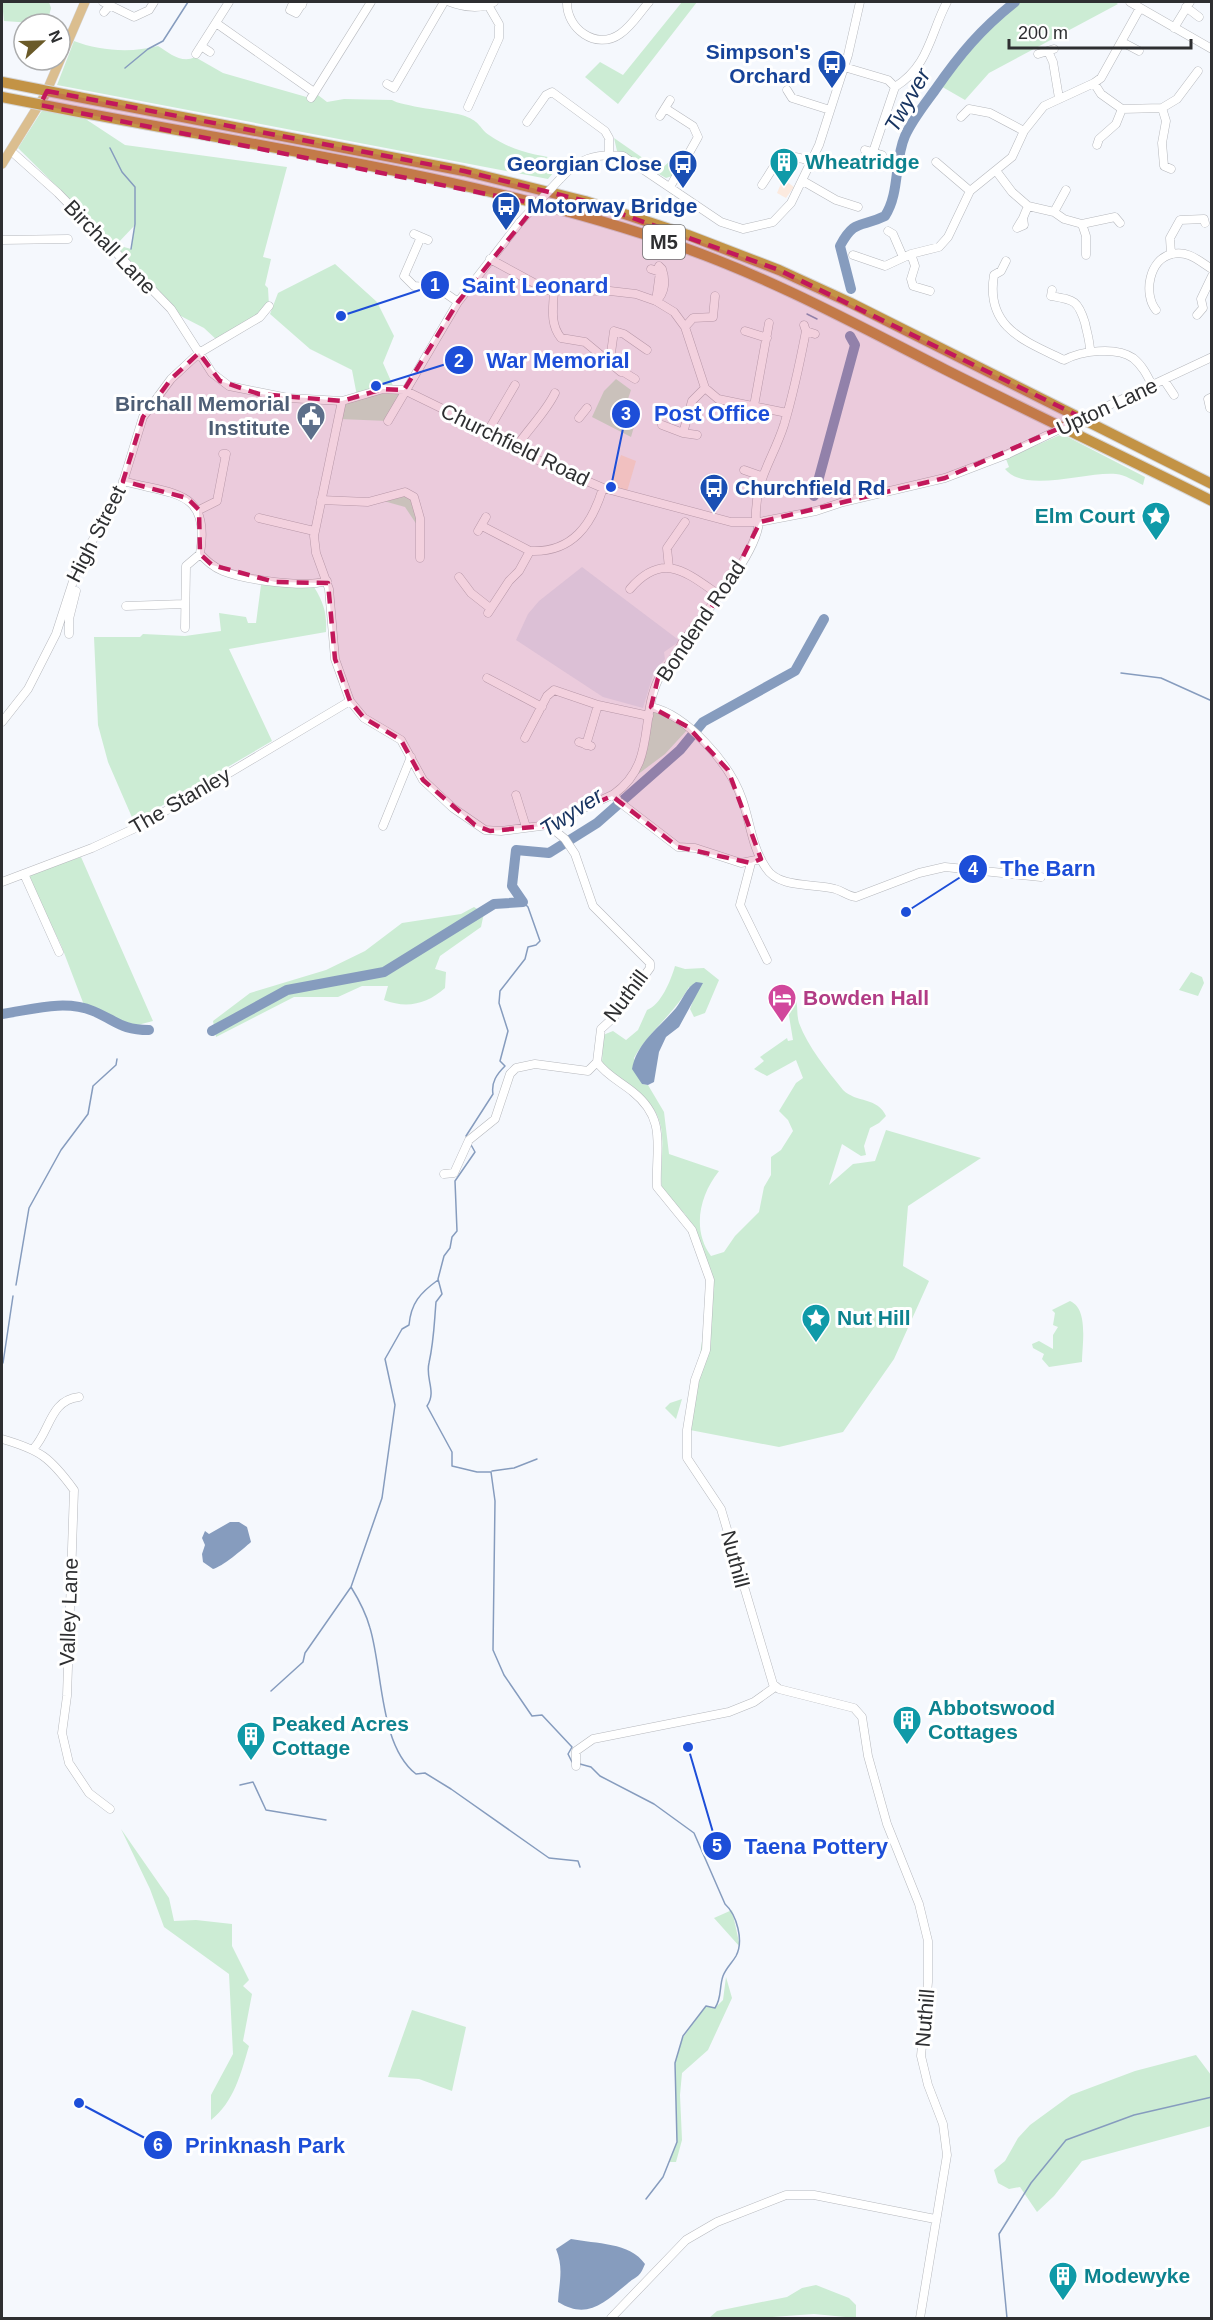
<svg xmlns="http://www.w3.org/2000/svg" width="1213" height="2320" viewBox="0 0 1213 2320" font-family="Arial,sans-serif">
	<style>
		.commercial { fill: #fdeada }
		.industrial { fill: #fceadf }
		.built { fill: #e3eaf5 }
		.green { fill: #ccecd4; fill-rule: evenodd }
		.water { fill: #869cbe }
		.lines { fill: none; stroke-linecap: round; stroke-linejoin: round }
		.stream { stroke: #869cbe; stroke-width: 1.5 }
		.river { stroke: #869cbe; stroke-width: 10 }
		.minor-casing { stroke: #b6b8bd; stroke-width: 9 }
		.major-casing { stroke: #d5d5d6; stroke-width: 10 }
		.highway-casing { stroke: #d5d5d6; stroke-width: 12 }
		.minor { stroke: #fff; stroke-width: 8 }
		.major { stroke: #dbbe8f; stroke-width: 9 }
		.highway { stroke: #c39345; stroke-width: 10 }
		.minor-bridge-casing { stroke: #b6b8bd; stroke-width: 9; stroke-linecap: butt }
		.highway-bridge-casing { stroke: #d5d5d6; stroke-width: 12; stroke-linecap: butt }
		.minor-bridge { stroke: #fff; stroke-width: 8 }
		.highway-bridge { stroke: #c39345; stroke-width: 10 }
		.marked { fill: #c2185b; fill-opacity: 0.2; stroke: #c2185b; stroke-width: 4.5; stroke-dasharray: 12 8; stroke-linejoin: round }
		.labels { text-anchor: middle; stroke-width: 6; stroke-linejoin: round; paint-order: stroke }
		.shield { fill: #fff; stroke: #6d6d6f; stroke-width: 1.5 }
		.shield-label { font-size: 20px; font-weight: bold; fill: #2e2f31 }
		.transit-label { font-size: 21px; font-weight: bold; fill: #164399; stroke: #fff; text-anchor: end }
		.culture-label { font-size: 21px; font-weight: bold; fill: #0d838f; stroke: #fff; text-anchor: start }
		.street-label { font-size: 21px; fill: #2e2f31; stroke: #fff }
		.service-label { font-size: 21px; font-weight: bold; fill: #4e5e75; stroke: #fff; text-anchor: end }
		.hotel-label { font-size: 21px; font-weight: bold; fill: #b23c85; stroke: #fff; text-anchor: start }
		.water-label { font-size: 22px; font-style: italic; fill: #183461; stroke: #fff }
		.leader { fill: none; stroke: #1d4ed8; stroke-width: 2 }
		.callout-dot { fill: #1d4ed8; stroke: #fff; stroke-width: 2 }
		.mark-label { font-size: 18px; text-anchor: middle; font-weight: bold; fill: #fff }
		.callout-label { font-size: 22px; text-anchor: middle; font-weight: bold; fill: #1d4ed8; stroke: #fff; stroke-width: 6; stroke-linejoin: round; paint-order: stroke }
	</style>
	<rect width="100%" height="100%" fill="#f5f8fd"/>
	<path class="commercial" d="M621,455l15,6 -10,34 -18,-6z"/>
	<path class="industrial" d="M783,179l11,8 -8,11 -9,-5z"/>
	<path class="built" d="M582,567l98,74 -16,11 1,7 -12,16 -10,33 -40,-11 -87,-57 12,-26 11,-13z"/>
	<path class="green" d="M2,2h47l2,6 -4,16 -43,-3z
		M682,2h15l-79,102 -33,-27 15,-15 23,13z
		M1010,2h105l3,2 -129,69 -24,27 -26,-15c17,-33 42,-59 71,-83z
		M74,41c25,10 58,12 84,5 11,7 24,18 37,11l28,16 87,25 4,-6 13,10 17,-3 48,1c8,6 58,11 73,16 16,6 14,12 24,19 24,17 47,20 75,25l-16,19 -491,-94z
		M43,109l41,9 41,27 162,22 -24,90 8,2 -6,26 3,3 1,18 -9,11 -42,24 -14,-13 -31,-16 -60,-61 3,-6 -98,-97zM135,225l-4,24 -14,-4v-1z
		M614,138l46,32 10,-9 9,5 -7,10 -6,2 -49,-27z
		M335,264l42,38 17,34 -11,27 11,25 10,2 -16,31 -49,-2 3,-14 15,-9 -5,-26 -42,-21 -40,-35 8,-21z
		M616,379l15,11 -5,15 12,8 -7,24 -39,-20 12,-26z
		M1062,434l83,43 -2,8c-8,-4 -18,-10 -27,-11 -28,-3 -91,20 -111,-5l4,-2 -3,-8z
		M396,493l18,4 5,31 -14,-21 -25,-7z
		M261,585l53,2c10,16 13,27 12,45l-97,17 43,92 -138,81 -26,-60 -10,-37 -4,-88h46l3,-3 42,2 36,-5 -2,-18 27,4 2,6h8z
		M651,707l37,22 -23,25 -32,24z
		M81,857l72,164 -23,6 -46,-22 -23,-60 -34,-70z
		M474,907l10,6 -3,14 -41,29 -5,13 11,3 -1,16c-18,16 -38,21 -61,12l4,-14h-26l-24,11h-44l-78,40 -3,-16 37,-28 76,-23 39,-19 37,-28 59,-9z
		M675,966l10,3 19,-1 15,12 -14,33 -11,4 -4,-8 7,-19 -8,-3c-15,27 -40,44 -55,71l8,26 6,1 16,27 5,42 50,17c-20,25 -27,59 -8,85l13,-4 11,-16 24,-24 5,-25 7,-12v-18l10,-7 12,-19 -5,-11 -9,-9 17,-28 7,-5 -7,-18 -29,16 -13,-7 10,-8 -4,-4 27,-19 1,3 5,-1 -7,-42 8,-2c5,8 2,17 5,27 9,24 28,47 44,67 13,13 35,7 43,26l-7,7 -9,5 -6,18 2,9 -5,1 -19,-12 -13,41 24,-21 22,-3 11,-31 95,28 -73,48 -5,60 26,15 -35,78 -51,73 -64,15 -89,-17 20,-149 -15,-50 -10,-17 -22,-19c-6,-25 6,-58 -7,-82 -13,-22 -40,-31 -54,-50l1,-28 10,-4 13,9 12,-10 9,-20c14,-5 24,-30 28,-44z
		M1191,972l11,5 2,6 -6,13 -19,-6z
		M1070,1301c19,8 12,44 12,61l-33,5 -7,-8 2,-5 -11,-6 -1,-4 7,-3 14,8v-14l5,-8 -5,-2 2,-12 -3,-3z
		M682,1399l-6,20 -11,-11 5,-5z
		M121,1829l48,69 5,23 22,-1 36,4v22l17,34 -6,6 9,8 -9,47 6,5c-8,27 -15,56 -38,74v-25l22,-41 -4,-80 -65,-47 -14,-38z
		M732,1910l8,37 -26,-29z
		M726,1977l6,21 -24,52 -26,23 -2,22 2,45 -6,22h-7l8,-20 -2,-79 7,-24 24,-33 9,2 8,-8z
		M412,2010l54,17 -14,64 -33,-12 -31,-2z
		M1196,2055l15,20v51l-129,35 -28,35 -17,16 -17,-25 -11,2 -11,-6 -4,-13 11,-9 13,-23 12,-13 41,-30 64,-24z
		M816,2285l33,13 7,7v13l-42,-4 -55,4h-50l8,-7 70,-14 15,-9z"/>
	<path class="water" d="M696,982l7,1 -24,44 -13,10 -7,15 -5,30 -6,3 -6,-1 -10,-15c5,-27 27,-41 44,-61 7,-9 10,-20 20,-26z
		M230,1522h9l8,5 4,15c-8,7 -29,25 -38,27l-10,-7 -1,-8 3,-9 -3,-7 3,-7 4,3z
		M571,2239c25,5 59,3 74,25 -6,15 -8,11 -18,20 -23,19 -40,36 -69,18 1,-19 6,-34 -2,-53z"/>
	<g class="lines">
		<path class="stream" d="M125,68l23,-19 15,-8 25,-39
			M110,148l12,24 13,15v37l-4,25
			M807,314l10,5
			M1121,673l40,5 51,23
			M466,1136l27,-42c-2,-12 4,-20 12,-28l-5,-5 8,-30 -9,-28 1,-12 25,-32 3,-12 8,-2 4,-4 -12,-34 -5,-5
			M470,1143l5,9 -20,29 2,50 -5,6 -2,11 -6,8 -6,23 4,15 -6,8c-2,24 -2,38 -7,61 -4,16 8,28 -2,43l25,46v14l25,6h14l4,29 -2,149 11,25 28,41 10,-1 30,32 -4,7 4,8
			M16,1285l13,-77 32,-58 27,-36 5,-28 23,-21 1,-6
			M3,1363l10,-67
			M492,1471l22,-3 23,-9
			M351,1587c8,13 15,26 19,41 13,43 9,117 46,146l9,-1 26,16 98,69 29,3 2,6
			M271,1691l32,-29 2,-9 46,-66 31,-89 13,-93 -10,-46 17,-30 7,-4c2,-22 11,-32 29,-45
			M580,1764l11,3 9,9 54,28 40,29 31,71c12,11 19,37 11,52 -4,7 -10,12 -13,20 -4,11 -1,22 -8,32l-9,-2 -23,30 -8,27 2,79 -14,35 -17,22
			M240,1785l13,-3 13,28 60,10
			M1007,2318l-8,-84 32,-51 35,-43 68,-25 78,-18"/>
		<path class="river" d="M851,289l-11,-43c15,-28 21,-18 45,-30 15,-23 9,-55 20,-80 7,-16 20,-32 30,-46 25,-36 46,-61 80,-88
			M814,496l41,-151 -5,-9
			M2,1014c29,-4 62,-15 91,-3 24,10 28,19 56,19
			M212,1031l75,-41 97,-18 110,-68 29,-2 -11,-16 4,-36 33,3 48,-30 83,-73 23,-28 92,-51 29,-52"/>
		<g class="minor-casing">
			<path id="minor" d="M103,2l31,15 15,-7 5,-8
				M450,2c13,5 31,8 44,0
				M567,2c-1,26 29,49 53,32 12,-8 20,-22 29,-32
				M1130,2l82,47
				M302,5l-9,-2 -3,7 6,3 7,-11
				M1186,7l13,10
				M104,12l6,-7
				M216,23l98,69
				M1174,28l16,-26
				M1122,42l17,9
				M201,46l9,6
				M1048,51l5,11 6,36
				M196,54l33,-52
				M1038,54l16,-5
				M844,67l44,13 7,7
				M1094,83l7,11 21,15 40,-1 15,-9 21,-28
				M387,84l7,4 50,-86
				M787,90l5,8 38,12
				M311,98l60,-96
				M468,107l31,-69v-14l-11,-19
				M665,108l28,18 5,11 -28,50
				M1162,108l4,13 -4,22 2,23 7,3
				M660,116l10,-16
				M961,117l8,-8 21,4 34,18
				M527,122l19,-27 6,-3 53,39 4,7v16
				M1097,145l2,-6 17,-15 6,-15
				M865,150l17,5
				M11,151l47,42 113,116 41,64 17,13 59,12 54,3 41,-12 21,1 84,41 50,29 65,28 128,34h28l57,-11 27,-9 102,-24 63,-24
				M873,152l22,-65c34,-21 35,-53 52,-85
				M936,162l34,29
				M997,172l15,20 16,14 26,6 10,7 18,5 33,-7 5,6
				M560,179c18,-20 35,-26 63,-23l98,66 22,7 30,-7 18,-19 28,-58 29,-90 12,-53
				M803,181l33,19 22,7
				M762,185c17,-25 17,-37 49,-23
				M1054,212l12,-22
				M1023,218l-6,10 7,-3 -1,-7 5,-12
				M1082,224l4,12v19
				M888,231l5,3 10,23
				M414,234l14,6
				M421,237l-17,39 10,10 24,2 20,14
				M2,240l66,-1
				M911,254l4,12 -4,13 2,7 17,5
				M1171,254l-1,-16 10,-18 24,-1 1,4
				M853,255l32,11 26,-12 28,-7 9,-10 22,-46 42,-34 12,-26 20,-25 50,-23 7,-5 39,-70
				M490,259l57,31 63,1 26,3 20,7 18,11 11,15 20,61 13,11 69,14
				M1006,261l-5,10 -7,4c-9,53 31,66 70,85 17,-9 52,-14 69,-2 9,7 14,17 19,27
				M651,269l9,3 -4,29
				M1052,290l-1,6c23,4 27,4 34,27 2,10 5,18 5,28
				M554,291c-1,18 -4,33 7,47l24,4 36,30
				M656,301c9,-8 10,-20 6,-32l-3,-3
				M1156,310c-13,-16 -7,-51 16,-56 16,-4 27,7 40,15
				M1197,315l6,-7 -2,-9 11,-23
				M685,327l8,-9 20,-1 2,-21
				M745,331l22,7
				M806,331l9,3
				M606,359l5,-6 3,-22 10,3 23,16
				M617,368l18,11
				M1164,380l10,15
				M342,401l-28,135 2,17 13,36 6,70 15,42 14,17 37,22 22,40 30,28 32,22 16,1 47,-6 66,-31c43,-31 25,-76 45,-116 4,-8 11,-14 16,-22 4,-5 5,-11 9,-16 21,-27 72,-84 75,-118
				M1118,401l94,-44
				M754,406l15,-83
				M1210,408l-2,-9 4,-2
				M579,418l8,-10
				M388,421l70,-119 62,-80
				M662,425l21,8 9,-32 13,-13
				M488,431l27,-46
				M683,433l14,2
				M517,446c12,-18 29,-34 38,-53
				M744,470l17,6
				M123,481c50,14 88,8 77,73 7,7 13,13 23,17 23,9 80,17 104,10
				M321,500l47,2 37,-10 9,5 6,21v40
				M199,510l18,-9 9,-47h-3
				M259,518l55,13
				M756,522c-2,-42 16,-60 28,-97 9,-30 16,-63 22,-94l-2,-6
				M482,526l48,25
				M478,531l8,-14
				M669,568l-2,-20 18,-26
				M459,577l12,16 19,15
				M630,589c33,-38 56,-17 89,6
				M126,606l58,-2
				M488,613l21,-32 10,-10 11,-20c43,2 62,-27 73,-63
				M185,628l1,-62 14,-12
				M69,634v-15l7,-28
				M487,678l55,29
				M651,707c36,8 79,57 91,92 8,22 10,49 24,69 13,21 49,15 69,21 8,2 12,7 21,8l63,-24 26,-6 96,10
				M2,722l26,-33 28,-55 22,-68 42,-74 23,-75 28,-38 28,-26 61,-36 9,-11
				M525,738l22,-42 7,-6 44,15 51,11
				M579,742l12,4
				M586,745l12,-40
				M614,794l4,7 60,46 17,1 46,15 20,-4
				M516,795l10,32
				M548,825l17,14 10,15 18,52 57,57v5l-36,49 -13,12 -4,33c9,13 24,20 36,30 35,28 22,57 24,95l35,43 18,50 -4,70 -11,30 -8,50v28l34,51 52,175 6,5 75,19 8,9 6,39 19,68 32,80 9,37v41l-7,74 7,29 15,39 4,31 -27,163
				M383,826l28,-69
				M751,863l-11,42 27,55
				M24,874l35,78
				M2,882l90,-34 50,-23 208,-124
				M444,1174l10,-1 15,-33 26,-21 15,-45 6,-6 19,-4 53,7 9,-9
				M2,1439c38,11 48,18 72,51l-7,206 -5,37 7,30 20,30 21,16
				M34,1448c16,-17 16,-48 45,-51
				M576,1766v-15l17,-12 136,-27 25,-10 21,-15
				M611,2318l75,-78 31,-18 69,-27h28l121,24"/>
		</g>
		<g class="major-casing">
			<path id="major" d="M2,164l43,-69 40,-93"/>
		</g>
		<g class="highway-casing">
			<path id="highway" d="M78,97l386,74 121,30 103,34 91,35 72,33 361,181
				M74,111c204,39 414,68 611,137 90,32 174,78 259,121 89,45 179,87 268,132"/>
		</g>
		<use href="#minor" class="minor"/>
		<use href="#major" class="major"/>
		<use href="#highway" class="highway"/>
		<g class="minor-bridge-casing">
			<path id="minor-bridge" d="M520,222l40,-43
				M1008,454l110,-53"/>
		</g>
		<g class="highway-bridge-casing">
			<path id="highway-bridge" d="M2,82l76,15
				M2,97l72,14"/>
		</g>
		<use href="#minor-bridge" class="minor-bridge"/>
		<use href="#highway-bridge" class="highway-bridge"/>
	</g>
	<path class="marked" d="M47,91l417,80 121,30 194,69 304,148 -138,60 -185,44 -29,59 -73,97 -7,29 37,20 40,43 33,89 -10,4 -73,-16 -66,-51 -68,30 -54,5 -15,-6 -52,-45 -22,-40 -37,-22 -14,-17 -15,-42 -7,-76 -53,-1 -63,-17 -12,-11 -1,-44 -12,-12 -64,-17 20,-64 28,-38 28,-26 21,28 39,13 83,7 41,-12 21,1 54,-88 79,-98 -497,-99z"/>
	<defs>
		<g id="bus-pin" transform="scale(1.5)"><path d="M0 17L-7.5 6A9.5 9.5 0 1 1 7.5 6Z" fill="#1a4fb4" stroke="#fff"/><path d="M-5-6H5V4H4V6H2V4H-2V6H-4V4H-5ZM-3.5-4V0h7V-4ZM-3.5 1.2v1.5H-2V1.2ZM2 1.2v1.5H3.5V1.2Z" fill="#fff"/></g>
		<g id="building-pin" transform="scale(1.5)"><path d="M0 17L-7.5 6A9.5 9.5 0 1 1 7.5 6Z" fill="#0f9aa8" stroke="#fff"/><path d="M-4-6H4V6H1V3H-1V6H-4ZM-2.5-4.3h1.7v1.8h-1.7ZM.8-4.3h1.7v1.8H.8ZM-2.5-1h1.7V.8h-1.7ZM.8-1h1.7V.8H.8Z" fill="#fff"/></g>
		<g id="civic-pin" transform="scale(1.5)"><path d="M0 17L-7.5 6A9.5 9.5 0 1 1 7.5 6Z" fill="#5c6f8a" stroke="#fff"/><path d="M-.6-6.5H3V-4.5H.6V-3L4-1V1h2V6H-6V1h2V-1L-.6-3ZM-1.2 2.5V6h2.4V2.5Z" fill="#fff"/></g>
		<g id="sight-pin" transform="scale(1.5)"><path d="M0 17L-7.5 6A9.5 9.5 0 1 1 7.5 6Z" fill="#0f9aa8" stroke="#fff"/><path d="M0-6L1.8-2.2L6-1.7L2.9 1.2L3.7 5.4L0 3.3L-3.7 5.4L-2.9 1.2L-6-1.7L-1.8-2.2Z" fill="#fff"/></g>
		<g id="hotel-pin" transform="scale(1.5)"><path d="M0 17L-7.5 6A9.5 9.5 0 1 1 7.5 6Z" fill="#d1479c" stroke="#fff"/><path d="M-6-4.5h1.5V1H6V5H4.5V3h-9V5H-6ZM-4 0a1.8 1.8 0 1 1 3.6 0ZM.5 0V-2.5h3Q6-2.5 6 0Z" fill="#fff"/></g>
	</defs>
	<g fill-rule="evenodd">
		<use href="#bus-pin" x="832" y="64"/>
		<use href="#building-pin" x="784" y="162"/>
		<use href="#bus-pin" x="683" y="164"/>
		<use href="#bus-pin" x="506" y="206"/>
		<use href="#civic-pin" x="311" y="416"/>
		<use href="#bus-pin" x="714" y="488"/>
		<use href="#sight-pin" x="1156" y="516"/>
		<use href="#hotel-pin" x="782" y="998"/>
		<use href="#sight-pin" x="816" y="1318"/>
		<use href="#building-pin" x="907" y="1720"/>
		<use href="#building-pin" x="251" y="1736"/>
		<use href="#building-pin" x="1063" y="2276"/>
	</g>
	<g class="labels">
		<rect class="shield" x="643" y="225" width="42" height="34" rx="4.5"/>
		<g class="shield-label">
			<text x="664" y="249">M5</text>
		</g>
		<g class="transit-label">
			<text x="811" y="59">Simpson's<tspan x="811" dy="24">Orchard</tspan></text>
			<text x="662" y="171">Georgian Close</text>
			<text x="527" y="213" text-anchor="start">Motorway Bridge</text>
			<text x="735" y="495" text-anchor="start">Churchfield Rd</text>
		</g>
		<g class="culture-label">
			<text x="805" y="169">Wheatridge</text>
			<text x="1135" y="523" text-anchor="end">Elm Court</text>
			<text x="837" y="1325">Nut Hill</text>
			<text x="928" y="1715">Abbotswood<tspan x="928" dy="24">Cottages</tspan></text>
			<text x="272" y="1731">Peaked Acres<tspan x="272" dy="24">Cottage</tspan></text>
			<text x="1084" y="2283">Modewyke</text>
		</g>
		<g class="street-label">
			<text transform="translate(110 247) rotate(46)" y="7">Birchall Lane</text>
			<text transform="translate(1107 407) rotate(-25)" y="7">Upton Lane</text>
			<text transform="translate(515 445) rotate(26)" y="7">Churchfield Road</text>
			<text transform="translate(96 534) rotate(-63)" y="7">High Street</text>
			<text transform="translate(701 621) rotate(-56)" y="7">Bondend Road</text>
			<text transform="translate(180 801) rotate(-30)" y="7">The Stanley</text>
			<text transform="translate(626 996) rotate(-53)" y="7">Nuthill</text>
			<text transform="translate(735 1559) rotate(75)" y="7">Nuthill</text>
			<text transform="translate(69 1612) rotate(-88)" y="7">Valley Lane</text>
			<text transform="translate(925 2018) rotate(-85)" y="7">Nuthill</text>
		</g>
		<g class="service-label">
			<text x="290" y="411">Birchall Memorial<tspan x="290" dy="24">Institute</tspan></text>
		</g>
		<g class="hotel-label">
			<text x="803" y="1005">Bowden Hall</text>
		</g>
		<g class="water-label">
			<text transform="translate(907 100) rotate(-60)" y="8">Twyver</text>
			<text transform="translate(571 812) rotate(-33)" y="8">Twyver</text>
		</g>
	</g>
	<path class="leader" d="M341 316L435 285M376 386L459 360M611 487L626 414M906 912L973 869M688 1747L717 1846M79 2103L158 2145"/>
	<g class="callout-dot">
		<circle cx="341" cy="316" r="6"/>
		<circle cx="376" cy="386" r="6"/>
		<circle cx="611" cy="487" r="6"/>
		<circle cx="906" cy="912" r="6"/>
		<circle cx="688" cy="1747" r="6"/>
		<circle cx="79" cy="2103" r="6"/>
		<circle cx="435" cy="285" r="15"/>
		<circle cx="459" cy="360" r="15"/>
		<circle cx="626" cy="414" r="15"/>
		<circle cx="973" cy="869" r="15"/>
		<circle cx="717" cy="1846" r="15"/>
		<circle cx="158" cy="2145" r="15"/>
	</g>
	<g class="mark-label">
		<text x="435" y="291">1</text>
		<text x="459" y="367">2</text>
		<text x="626" y="420">3</text>
		<text x="973" y="875">4</text>
		<text x="717" y="1852">5</text>
		<text x="158" y="2151">6</text>
	</g>
	<g class="callout-label">
		<text x="535" y="293">Saint Leonard</text>
		<text x="558" y="368">War Memorial</text>
		<text x="712" y="421">Post Office</text>
		<text x="1048" y="876">The Barn</text>
		<text x="816" y="1854">Taena Pottery</text>
		<text x="265" y="2153">Prinknash Park</text>
	</g>
	<rect width="1213" height="2320" fill="none" stroke="#2e2f31" stroke-width="6"/>
	<g transform="translate(42 42) rotate(68)"><circle r="28" fill="#ffffff" stroke="#abacad" stroke-width="1.5"/>
	<path d="M0-4.5L10 22L0 15L-10 22Z" fill="#6a5a28"/>
	<text y="-9" font-size="16" font-weight="bold" text-anchor="middle" fill="#2e2f31">N</text>
	</g>
	<path d="M1009 39v9h182v-9" fill="none" stroke="#2e2f31" stroke-width="3"/>
	<text x="1018" y="39" font-size="18" fill="#2e2f31" stroke="#ffffff" stroke-width="4.5" paint-order="stroke">200 m</text>
</svg>
